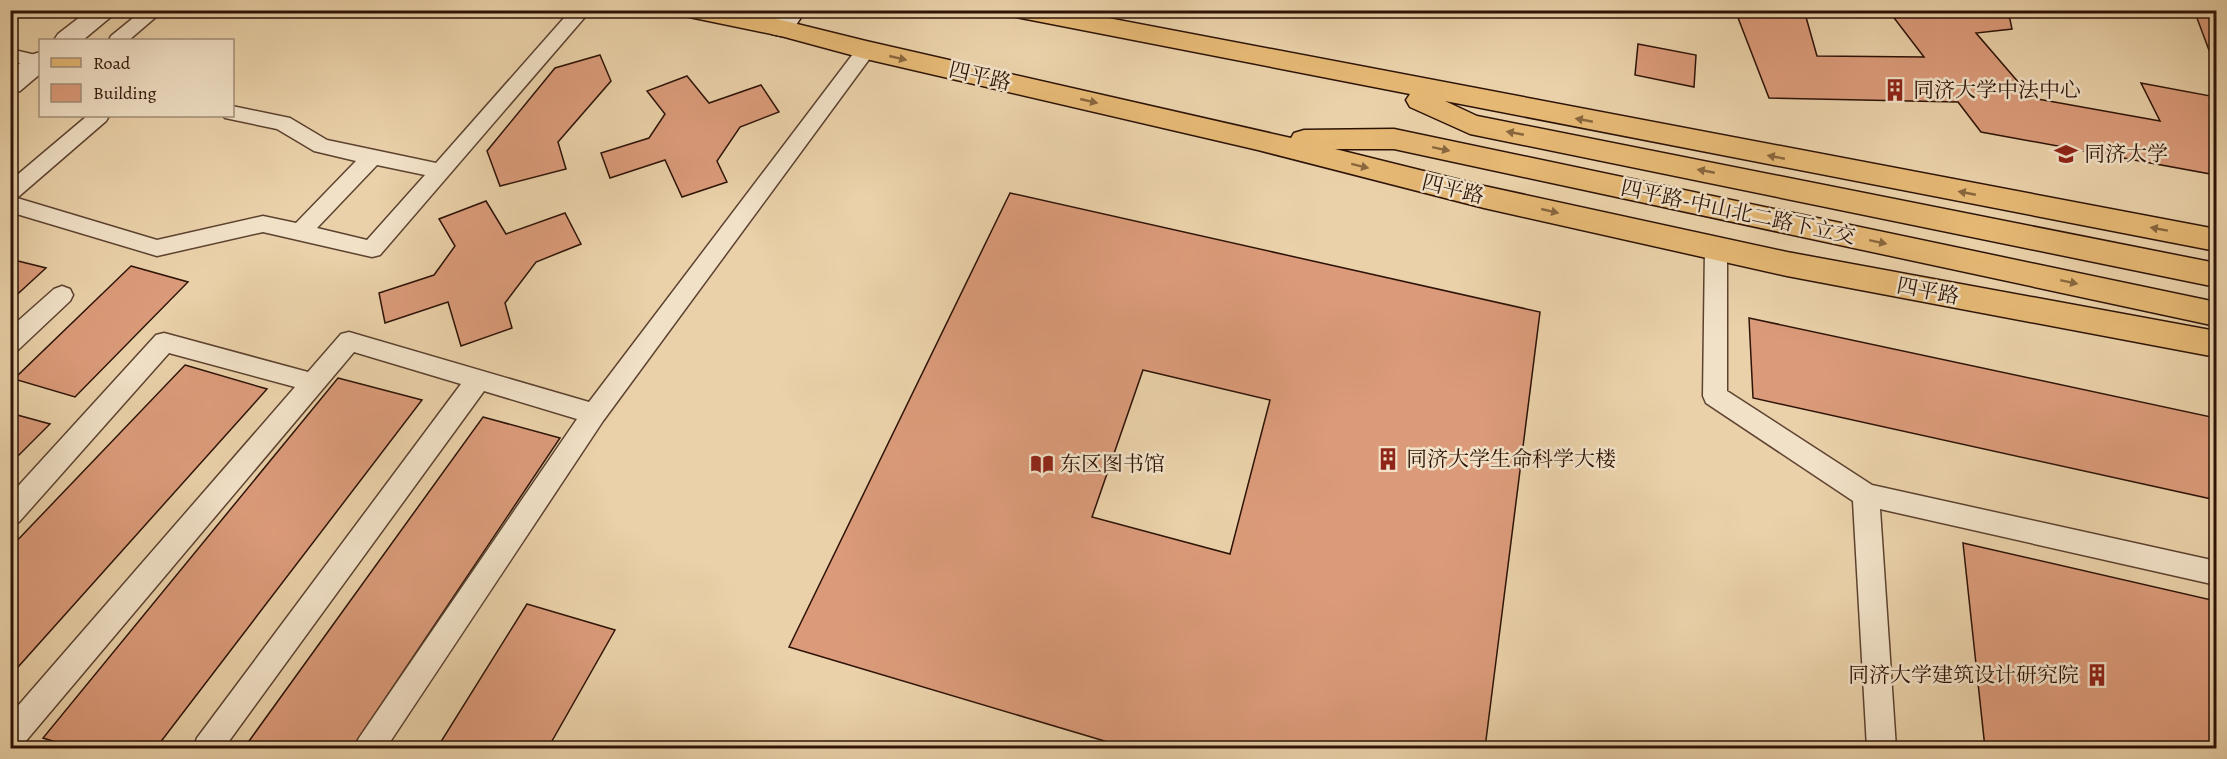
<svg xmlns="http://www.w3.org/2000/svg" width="2227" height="759" viewBox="0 0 2227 759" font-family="Alegreya,'Noto Serif SC',serif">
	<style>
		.building { fill: #db9b7a; stroke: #2d1307; stroke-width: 1.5; fill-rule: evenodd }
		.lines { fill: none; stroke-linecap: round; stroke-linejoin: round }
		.lane-casing { stroke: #5c4230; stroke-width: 3 }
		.street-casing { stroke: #5c4230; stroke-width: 3 }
		.secondary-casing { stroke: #2d1307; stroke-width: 3 }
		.primary-casing { stroke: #2d1307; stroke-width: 3 }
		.lane { fill: #f1e1c7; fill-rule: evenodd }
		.street { fill: #f1e1c7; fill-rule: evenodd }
		.secondary { fill: #f1e1c7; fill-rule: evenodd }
		.primary { fill: #e5b874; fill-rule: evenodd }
		.oneway { fill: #89663e }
		.labels { text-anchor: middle; stroke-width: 5; stroke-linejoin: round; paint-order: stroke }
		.street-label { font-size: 21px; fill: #2d1307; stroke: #f1e1c7 }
		.poi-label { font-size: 21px; fill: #2d1307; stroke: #f1e1c7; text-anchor: start }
	</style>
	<rect width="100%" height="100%" fill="#ead1a9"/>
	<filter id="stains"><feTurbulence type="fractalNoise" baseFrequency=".00333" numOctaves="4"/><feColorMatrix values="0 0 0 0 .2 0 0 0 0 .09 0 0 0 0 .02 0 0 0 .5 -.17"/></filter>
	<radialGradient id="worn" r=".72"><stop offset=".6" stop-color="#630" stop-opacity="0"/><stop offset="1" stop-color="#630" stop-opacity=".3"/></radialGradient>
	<path class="building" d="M1735,10h69l13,46 107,1 -36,-47h120l4,19 -36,4 56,65 128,23 -19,-38 75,14v78l-235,-43 -23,-30 -189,-4z
		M2194,10h22v59z
		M1638,44l58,11 -2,32 -59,-12z
		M600,55l11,26 -53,61 8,27 -66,17 -13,-35 68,-83z
		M687,76l22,27 52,-18 18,27 -39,15 -23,34 10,21 -45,15 -17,-37 -55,18 -9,-25 48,-15 16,-24 -18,-23z
		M1010,193l530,119 -55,436h-357l-339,-101zM1143,370l127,30 -40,154 -138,-37z
		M486,201l20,33 59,-21 16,31 -45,18 -31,41 7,25 -51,18 -13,-44 -63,21 -6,-30 55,-18 21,-29 -16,-27z
		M10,259l36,9 -36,33z
		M131,266l57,16 -113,115 -61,-18z
		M1749,318l467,100v82l-463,-102z
		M185,365l82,24 -257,287v-128z
		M338,378l84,22 -266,348h-81l-32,-10z
		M10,413l40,11 -40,40z
		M483,417l77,21 -208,310h-108z
		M1963,543l253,58v147h-231z
		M527,604l88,26 -67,118h-111z"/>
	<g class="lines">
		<g class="lane-casing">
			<path id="lane" d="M143,10h21l-35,30h-20l2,-4z
				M571,10h20l-211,245 -8,2 -109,-25 -106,24 -147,-44v-31l77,-65h22l-3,5 -89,77 140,42 106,-24 33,7 60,-62 -42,-10 -37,-22 -52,-11 -2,-2h9v-10l58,12 37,22 109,23zM377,165l48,10 -58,65 -50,-12z
				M866,44l7,2 3,4 -3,4 -270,367 -217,327h-32l5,-10 218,-319 -93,-28 -260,357h-31l4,-10 264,-354 -107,-32 -334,396h-10v-33l285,-328 -126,-34 -150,169 -9,3v-30l146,-160 8,-2 144,39 33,-38 8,-2 240,70 270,-356z
				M10,49l30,7v12l-30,-7z
				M1716,240l8,2 3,6v143l145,94 344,76v24l-336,-76 16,239h-29l-14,-247 -147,-98 -3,-7 2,-148 3,-6z
				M62,286l8,3 3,6 -3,6 -52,49 -8,2v-24l44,-39z"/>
		</g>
		<g class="street-casing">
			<path id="street" d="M89,10h30l-36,30h-29l4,-6z
				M40,52v22l-20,17 -10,3v-23l21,-16z"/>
		</g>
		<g class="secondary-casing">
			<path id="secondary" d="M780,10h26l-16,24 -9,2 -9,-2 -4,-6z"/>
		</g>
		<g class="primary-casing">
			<path id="primary" d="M681,10h55l45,10 85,21 425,97 3,-5 10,-3 90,-1 822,173v24l-822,-177h-59l149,37 303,66 429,79v26l-429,-81 -303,-68 -226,-58 -392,-91 -85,-23 -87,-18 -9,-2z
				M1008,10h58l1150,219v22l-771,-150 32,15 739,147v24l-746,-153 -60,-27 -4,-7 4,-6 -389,-76 -9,-2z"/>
		</g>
		<use href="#lane" class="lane"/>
		<use href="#street" class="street"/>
		<use href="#secondary" class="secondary"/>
		<use href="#primary" class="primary"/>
	</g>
	<defs><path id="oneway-solid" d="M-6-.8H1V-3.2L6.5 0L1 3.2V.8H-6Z" transform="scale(1.5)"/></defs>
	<g class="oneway">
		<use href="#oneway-solid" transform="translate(898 58) rotate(13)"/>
		<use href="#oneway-solid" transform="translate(1089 101) rotate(13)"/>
		<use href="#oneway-solid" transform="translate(1584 120) rotate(-169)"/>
		<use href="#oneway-solid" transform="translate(1515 133) rotate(-169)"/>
		<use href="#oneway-solid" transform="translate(1441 149) rotate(12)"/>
		<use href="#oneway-solid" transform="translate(1776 157) rotate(-169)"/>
		<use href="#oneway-solid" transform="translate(1360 166) rotate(14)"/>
		<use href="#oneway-solid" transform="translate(1706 171) rotate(-169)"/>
		<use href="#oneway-solid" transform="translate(1967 193) rotate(-169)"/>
		<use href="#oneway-solid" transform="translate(1550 211) rotate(13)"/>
		<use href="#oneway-solid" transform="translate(2159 229) rotate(-170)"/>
		<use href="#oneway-solid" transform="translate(1878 242) rotate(12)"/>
		<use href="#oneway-solid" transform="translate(2069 282) rotate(12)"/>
	</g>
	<defs>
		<g id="building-bare" transform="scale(1.8)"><path d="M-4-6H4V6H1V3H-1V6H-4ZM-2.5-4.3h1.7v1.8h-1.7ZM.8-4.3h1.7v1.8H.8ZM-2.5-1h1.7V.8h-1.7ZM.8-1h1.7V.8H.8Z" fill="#8f2418" stroke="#f1e1c7" stroke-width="2.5" paint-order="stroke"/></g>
		<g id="university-bare" transform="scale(1.8)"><path d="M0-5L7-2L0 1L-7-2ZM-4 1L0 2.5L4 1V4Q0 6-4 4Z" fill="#8f2418" stroke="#f1e1c7" stroke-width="2.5" paint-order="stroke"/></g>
		<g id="library-bare" transform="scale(1.8)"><path d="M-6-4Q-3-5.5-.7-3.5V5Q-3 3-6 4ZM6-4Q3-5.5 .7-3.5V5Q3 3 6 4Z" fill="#8f2418" stroke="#f1e1c7" stroke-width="2.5" paint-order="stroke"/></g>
	</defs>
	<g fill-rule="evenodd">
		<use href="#building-bare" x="1895" y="90"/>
		<use href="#university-bare" x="2066" y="154"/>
		<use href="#building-bare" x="1388" y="459"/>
		<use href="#library-bare" x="1042" y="464"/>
		<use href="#building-bare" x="2097" y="675"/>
	</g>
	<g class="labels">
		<g class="street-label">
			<text transform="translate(980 76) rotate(13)" y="7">四平路</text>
			<text transform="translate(1453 189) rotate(14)" y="7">四平路</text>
			<text transform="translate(1738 212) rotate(12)" y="7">四平路-中山北二路下立交</text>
			<text transform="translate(1928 291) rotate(11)" y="7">四平路</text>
		</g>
		<g class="poi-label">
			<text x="1913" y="97">同济大学中法中心</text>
			<text x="2084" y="161">同济大学</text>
			<text x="1406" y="466">同济大学生命科学大楼</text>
			<text x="1060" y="471">东区图书馆</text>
			<text x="2079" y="682" text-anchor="end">同济大学建筑设计研究院</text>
		</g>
	</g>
	<rect width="2227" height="759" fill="none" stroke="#ead1a9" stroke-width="36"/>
	<rect x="12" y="12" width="2203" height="735" fill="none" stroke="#2d1307" stroke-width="3"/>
	<rect x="18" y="18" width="2191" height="723" fill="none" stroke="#2d1307" stroke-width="1.5"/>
	<rect x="39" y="39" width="195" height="78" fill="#f1e1c7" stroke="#a38f7a" stroke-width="1.5"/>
	<rect x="51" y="58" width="30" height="9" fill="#e5b874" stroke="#a38f7a" stroke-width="1.5"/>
	<text x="93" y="69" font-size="18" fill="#2d1307">Road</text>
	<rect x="51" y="84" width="30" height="18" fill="#db9b7a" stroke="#a38f7a" stroke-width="1.5"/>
	<text x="93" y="99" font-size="18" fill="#2d1307">Building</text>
	<rect width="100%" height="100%" filter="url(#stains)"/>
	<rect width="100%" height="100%" fill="url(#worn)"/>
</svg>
